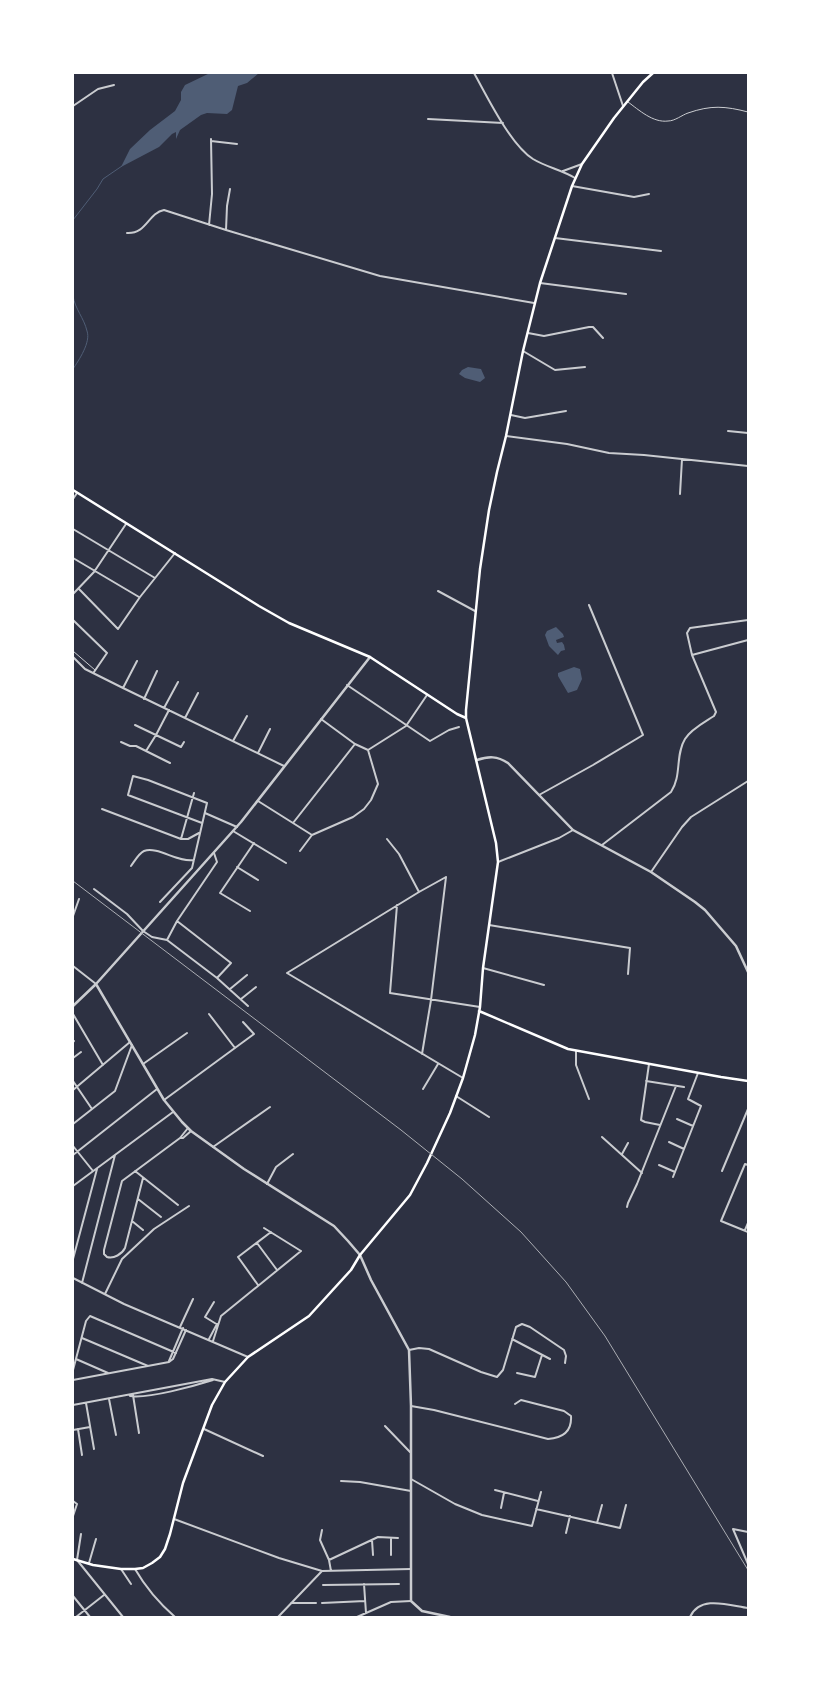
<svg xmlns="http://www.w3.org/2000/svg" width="821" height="1690" viewBox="0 0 821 1690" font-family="'Varela Round',sans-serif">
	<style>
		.water { fill: #4f5d75 }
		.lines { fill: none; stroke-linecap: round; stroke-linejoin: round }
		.stream { stroke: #4f5d75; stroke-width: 1 }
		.service { stroke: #caccd0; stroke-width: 1 }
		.minor { stroke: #caccd0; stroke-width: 2 }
		.tertiary { stroke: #caccd0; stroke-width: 2.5 }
		.secondary { stroke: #fff; stroke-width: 2.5 }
		.rail { stroke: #abadb3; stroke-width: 1 }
	</style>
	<rect width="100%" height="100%" fill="#2d3142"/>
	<path class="water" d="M210,73h49l-12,10 -9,3 -6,24 -5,4 -20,-1 -6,2 -21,15 -4,9v-7l-4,2 -13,13 -38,20 9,-18 20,-19 25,-19 6,-11v-8l4,-7z
		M468,367l13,2 4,9 -5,4 -15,-4 -6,-4 3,-4z
		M556,627l7,7 1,3 -8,3 1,3 5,-1 2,3 1,5 -4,1 -3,4 -9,-9 -4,-11 2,-4z
		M574,667l6,2 2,10 -5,11 -9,3 -10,-17v-3z"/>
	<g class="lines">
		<path class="stream" d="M73,220l24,-31 6,-10 19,-13
			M73,296c2,13 11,22 14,35 4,11 -8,29 -14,38"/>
		<path class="service" d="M628,102c11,8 25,21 40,19 7,0 14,-6 20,-8 23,-8 37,-7 60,-1
			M73,651l22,19"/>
		<path class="minor" d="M474,73c14,25 36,71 59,86 13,8 29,11 42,19
			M612,73l11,33
			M73,106l25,-17 16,-4
			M428,119l75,4
			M211,141l26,3
			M563,171l19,-7
			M572,186l62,11 15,-3
			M209,225l3,-31 -1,-55
			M226,230l1,-24 3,-17
			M127,233c20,1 21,-20 37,-23l62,20 154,46 154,27
			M555,238l106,13
			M540,283l86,11
			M528,333l16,3 45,-9h4l10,11
			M523,351l32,19 30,-3
			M511,415l14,3 41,-7
			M728,431l20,2
			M506,436l61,8 42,9 35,2 104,11
			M680,494l2,-35
			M73,499l4,-6
			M73,529l82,49
			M73,558l66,39
			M79,589l39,40 22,-32 35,-44
			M438,591l37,20
			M73,594l21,-22 32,-48
			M73,620l34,33 -13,19
			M692,655l56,-15
			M73,657l12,12 38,19 161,78
			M347,685l83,56 19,-11 10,-3
			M123,688l14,-27
			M144,699l13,-28
			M164,708l14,-26
			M185,718l13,-25
			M135,725l46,22 3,-5
			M233,741l14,-25
			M121,742l9,4h6l34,17
			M368,750l38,-24 21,-31
			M146,751l10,-16 13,-25
			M258,753l12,-24
			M539,795l54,-30 50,-30 -54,-130
			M258,801l54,34
			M102,809l79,30h7l11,-6
			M205,813l32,14
			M293,823l62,-79
			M233,831l53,32
			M181,839l13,-46
			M387,839l12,15 20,38
			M602,845l69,-53c11,-16 4,-37 14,-53 6,-10 20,-17 29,-23l2,-4 -24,-57 -5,-22 3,-5 58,-8
			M300,851l12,-16 41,-18 11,-8 7,-9 7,-16 -10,-34 -13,-6 -34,-25
			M498,862l61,-24 14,-8
			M131,866c3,-4 8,-13 13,-15 14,-5 34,12 50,9
			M237,867l21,13
			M651,872l31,-45 9,-10 57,-36
			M446,877l-27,15 -132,81 176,105
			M94,889l33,25 16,17 9,6 15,3 50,38 31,28
			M160,902l32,-34 15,-65 -59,-23 -15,-4 -5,19 74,28
			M397,905l-7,88 90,14
			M250,911l-30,-18 34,-50
			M73,916l6,-17
			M177,921l54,42 -14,15
			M489,925l141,23 -2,26
			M167,940l10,-19 40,-59 -3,-9
			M73,966l23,18
			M483,968l61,17
			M230,989l17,-14
			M241,999l15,-12
			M73,1014l30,51
			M209,1014l26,34
			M73,1042l1,-1
			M576,1051v14l13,34
			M422,1054l9,-54 15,-123
			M73,1058l8,-6
			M143,1064l44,-31
			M649,1064l-8,56 4,2 15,3
			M73,1081l19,28
			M646,1081l38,6
			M423,1089l15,-25
			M73,1090l57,-48
			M456,1096l33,21
			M164,1100l90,-66 -11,-12
			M677,1119l16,7
			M73,1124l42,-33 17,-46
			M602,1137l40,36
			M180,1138l8,-10
			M669,1142l15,7
			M73,1146l20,25
			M213,1147l57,-40
			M622,1154l6,-11
			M73,1155l84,-66
			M659,1165l16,7
			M748,1165l-3,-1 -24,57 27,11
			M135,1171l43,34
			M722,1171l26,-62
			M673,1177l28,-71 -13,-7 10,-26
			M143,1178l-18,70c-3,6 -11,11 -18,9l-3,-3v-4l18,-69 58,-43h3l8,-7
			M267,1184l9,-17 17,-13
			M73,1186l100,-74
			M138,1199l23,18
			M627,1207l1,-4 9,-19 39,-98
			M132,1221l11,9
			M745,1230l3,-7
			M257,1243l20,27
			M73,1259l24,-90
			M73,1278l51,26 124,53
			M82,1283l33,-128
			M258,1285l-20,-28 33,-25
			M105,1294l17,-35 32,-30 35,-23
			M214,1302l-9,15 13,8
			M180,1327l13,-28
			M82,1338l66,28
			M209,1339l8,-15
			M512,1339l38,20
			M213,1341l8,-25 80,-65 -37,-23
			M409,1350l10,-2 10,1 52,23 16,5 6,-7 13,-43 6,-3 8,3 34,23 2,6 -1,7
			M76,1359l32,14
			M169,1361l14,-33
			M73,1370l13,-49 4,-5 86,37
			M517,1373l18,4 7,-22
			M73,1380l96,-18 4,-3 13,-29
			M133,1395l6,38
			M130,1396c18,3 64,-10 83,-16
			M109,1399l7,36
			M86,1403l8,46
			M73,1405l139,-26 13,3
			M411,1406l23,4 114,29c15,-1 24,-8 23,-23l-7,-5 -43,-11 -6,4
			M385,1426l25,26
			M78,1429l4,26
			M204,1429l59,27
			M73,1430l17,-3
			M411,1479l44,25 27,11 50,11 9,-34
			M341,1481l19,1 51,9
			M495,1490l43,11
			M73,1501l4,3 -4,12
			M501,1508l3,-15
			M536,1509l84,19 6,-23
			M174,1519l105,39 43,13 89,-2
			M597,1523l5,-18
			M322,1530l-2,10 9,20
			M748,1532l-15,-3 15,35
			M566,1533l4,-17
			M81,1534l-4,26 46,57
			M372,1540l1,15
			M391,1555v-17
			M89,1563l7,-24
			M121,1569l10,15
			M135,1569c11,19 24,34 40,48
			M331,1571l-2,-11 49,-23 20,1
			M364,1584l2,29
			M323,1585l76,-1
			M73,1596l17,21
			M291,1603h25
			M322,1603l43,-2
			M76,1617l28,-22
			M278,1617l44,-46
			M357,1617l34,-15 20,-1
			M690,1617c10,-22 38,-12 58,-9"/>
		<path class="tertiary" d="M477,760c12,-4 20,-4 31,3l65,67 78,42 44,30 10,8 31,36 12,26
			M96,984l68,116 18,22 9,9 53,38 90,57 14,15 12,14 11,25 38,70 2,56v195l11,10 28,6
			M73,1006l23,-22 145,-162 129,-165"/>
		<path class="secondary" d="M73,490l186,116 30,17 81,34 87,57 9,4
			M479,1011l89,38 153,28 27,4
			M73,1559l20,6 28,4h14l8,-1 9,-5 8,-6 5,-8 5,-15 13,-51 13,-35 16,-43 13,-23 23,-25 61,-41 42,-46 9,-15 50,-60 17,-32 23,-50 13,-35 12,-43 5,-28 3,-39 15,-106 -2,-19 -30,-125v-8l14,-141 9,-59 8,-38 9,-36 17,-85 17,-68 32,-97 10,-22 32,-46 29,-36 10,-9"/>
		<path class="rail" d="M73,881l328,249 61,49 59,53 45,50 39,54 143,234"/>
	</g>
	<rect width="821" height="1690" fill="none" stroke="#ffffff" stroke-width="148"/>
</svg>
